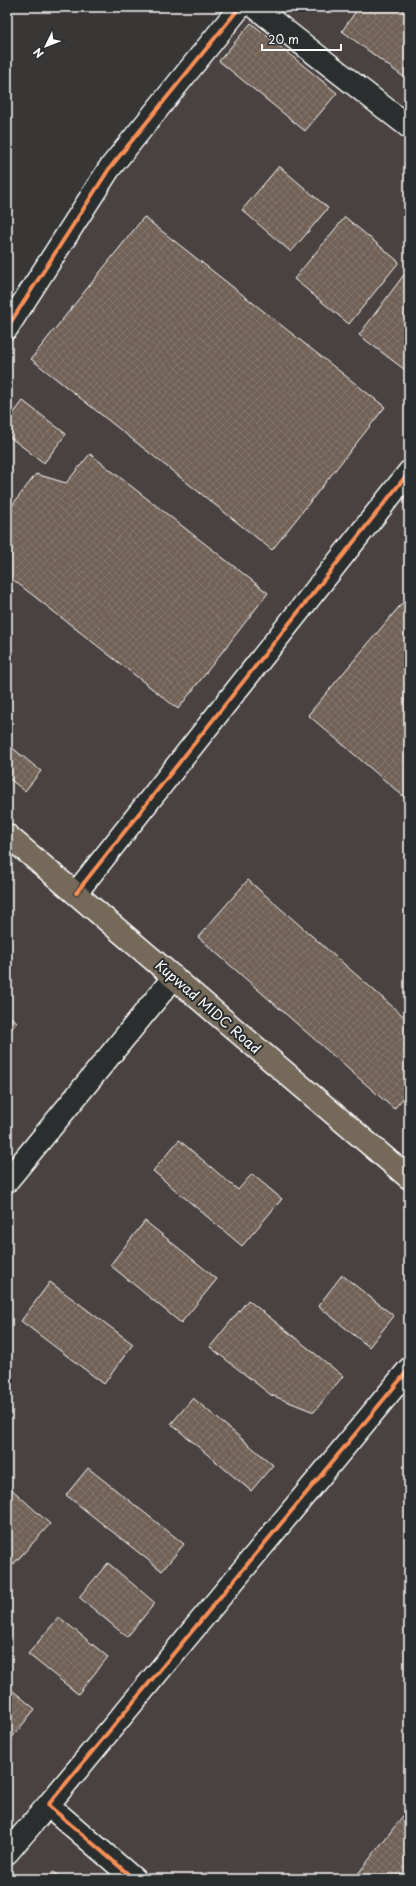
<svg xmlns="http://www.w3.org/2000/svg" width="416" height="1886" viewBox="0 0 416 1886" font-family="'Playpen Sans',sans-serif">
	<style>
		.built { fill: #48433f }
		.building { fill: url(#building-cross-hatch); stroke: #fff }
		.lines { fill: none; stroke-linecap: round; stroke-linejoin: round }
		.minor-casing { stroke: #fff; stroke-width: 25 }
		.primary-casing { stroke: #fff; stroke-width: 25 }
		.minor { stroke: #2a2d2e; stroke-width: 22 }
		.primary { stroke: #746a5a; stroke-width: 22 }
		.cycleway-casing { stroke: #2a2d2e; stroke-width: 6 }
		.cycleway { stroke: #f78f57; stroke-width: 4 }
		.labels { text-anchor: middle; stroke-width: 4; stroke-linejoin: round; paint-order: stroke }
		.street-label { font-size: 14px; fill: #fff; stroke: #2a2d2e }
	</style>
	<defs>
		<pattern id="building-cross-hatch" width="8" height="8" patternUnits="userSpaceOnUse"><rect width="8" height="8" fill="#6f6055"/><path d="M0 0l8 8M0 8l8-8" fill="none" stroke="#85786e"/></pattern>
	</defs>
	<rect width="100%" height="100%" fill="#383736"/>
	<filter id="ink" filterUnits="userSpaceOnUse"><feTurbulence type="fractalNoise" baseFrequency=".025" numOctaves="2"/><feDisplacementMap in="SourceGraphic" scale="8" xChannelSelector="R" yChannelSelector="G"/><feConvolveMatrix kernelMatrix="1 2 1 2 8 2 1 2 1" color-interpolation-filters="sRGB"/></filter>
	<g filter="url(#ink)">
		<path class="built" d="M240,7h169v1872h-402v-1549z"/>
		<path class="building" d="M359,7h40l10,7v67l-67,-50z
			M251,23l86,70 -32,38 -86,-70z
			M279,166l49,42 -37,44 -49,-42z
			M144,217l241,190 -113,143 -241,-191z
			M345,217l54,45 -50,62 -55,-45z
			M409,268v105l-50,-38z
			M23,401l43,33 -22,29 -37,-28v-13z
			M90,454l178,139 -90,116 -171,-134v-63l29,-38 30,9z
			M7,585l6,6 -6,6z
			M409,595v206l-101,-86z
			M10,746l31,25 -16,20 -18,-14v-28z
			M248,880l161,141v70l-15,18 -196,-172z
			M7,1014l10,8 -10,12z
			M179,1140l59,50 14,-16 30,25 -40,47 -89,-75z
			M145,1221l72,58 -36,44 -71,-58z
			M342,1275l52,41 -25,31 -51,-41z
			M50,1282l83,62 -29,40 -83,-63z
			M248,1300l95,76 -29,36 -43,-17 -61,-48z
			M193,1398l80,67 -22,26 -80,-67z
			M88,1468l96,76 -22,27 -96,-76z
			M7,1485l43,39 -39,43 -4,-6z
			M108,1563l47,40 -28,34 -48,-40z
			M59,1617l49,40 -30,37 -50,-40z
			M7,1686l28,23 -28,35z
			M409,1808v71h-55z
			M53,1871l9,8h-17z"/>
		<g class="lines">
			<g class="minor-casing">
				<path id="minor" d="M255,7l154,120
					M7,328l102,-159 131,-162
					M76,893l333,-421
					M7,1181l167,-204
					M7,1853l41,-48
					M134,1879l-86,-74 361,-436"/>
			</g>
			<g class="primary-casing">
				<path id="primary" d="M7,835l402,343"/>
			</g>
			<use href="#minor" class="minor"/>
			<use href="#primary" class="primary"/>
			<g class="cycleway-casing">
				<path id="cycleway" d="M7,328l102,-159 131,-162
					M76,893l333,-421
					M134,1879l-86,-74 361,-436"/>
			</g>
			<use href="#cycleway" class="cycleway"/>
		</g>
	</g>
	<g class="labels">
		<g class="street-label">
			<text transform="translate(208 1007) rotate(41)" y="5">Kupwad MIDC Road</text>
		</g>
	</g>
	<rect width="416" height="1886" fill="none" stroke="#2a2d2e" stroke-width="24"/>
	<rect x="12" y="12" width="392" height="1862" fill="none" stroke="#fff" stroke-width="1.5" filter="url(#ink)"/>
	<g transform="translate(46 46) rotate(227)" stroke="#2a2d2e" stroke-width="3" paint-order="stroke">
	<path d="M0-3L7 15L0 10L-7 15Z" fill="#ffffff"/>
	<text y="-6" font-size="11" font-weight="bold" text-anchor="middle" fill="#ffffff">N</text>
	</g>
	<path d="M262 44v6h79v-6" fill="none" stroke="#ffffff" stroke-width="2"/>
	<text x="268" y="44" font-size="12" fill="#ffffff" stroke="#2a2d2e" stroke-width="3" paint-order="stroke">20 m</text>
</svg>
